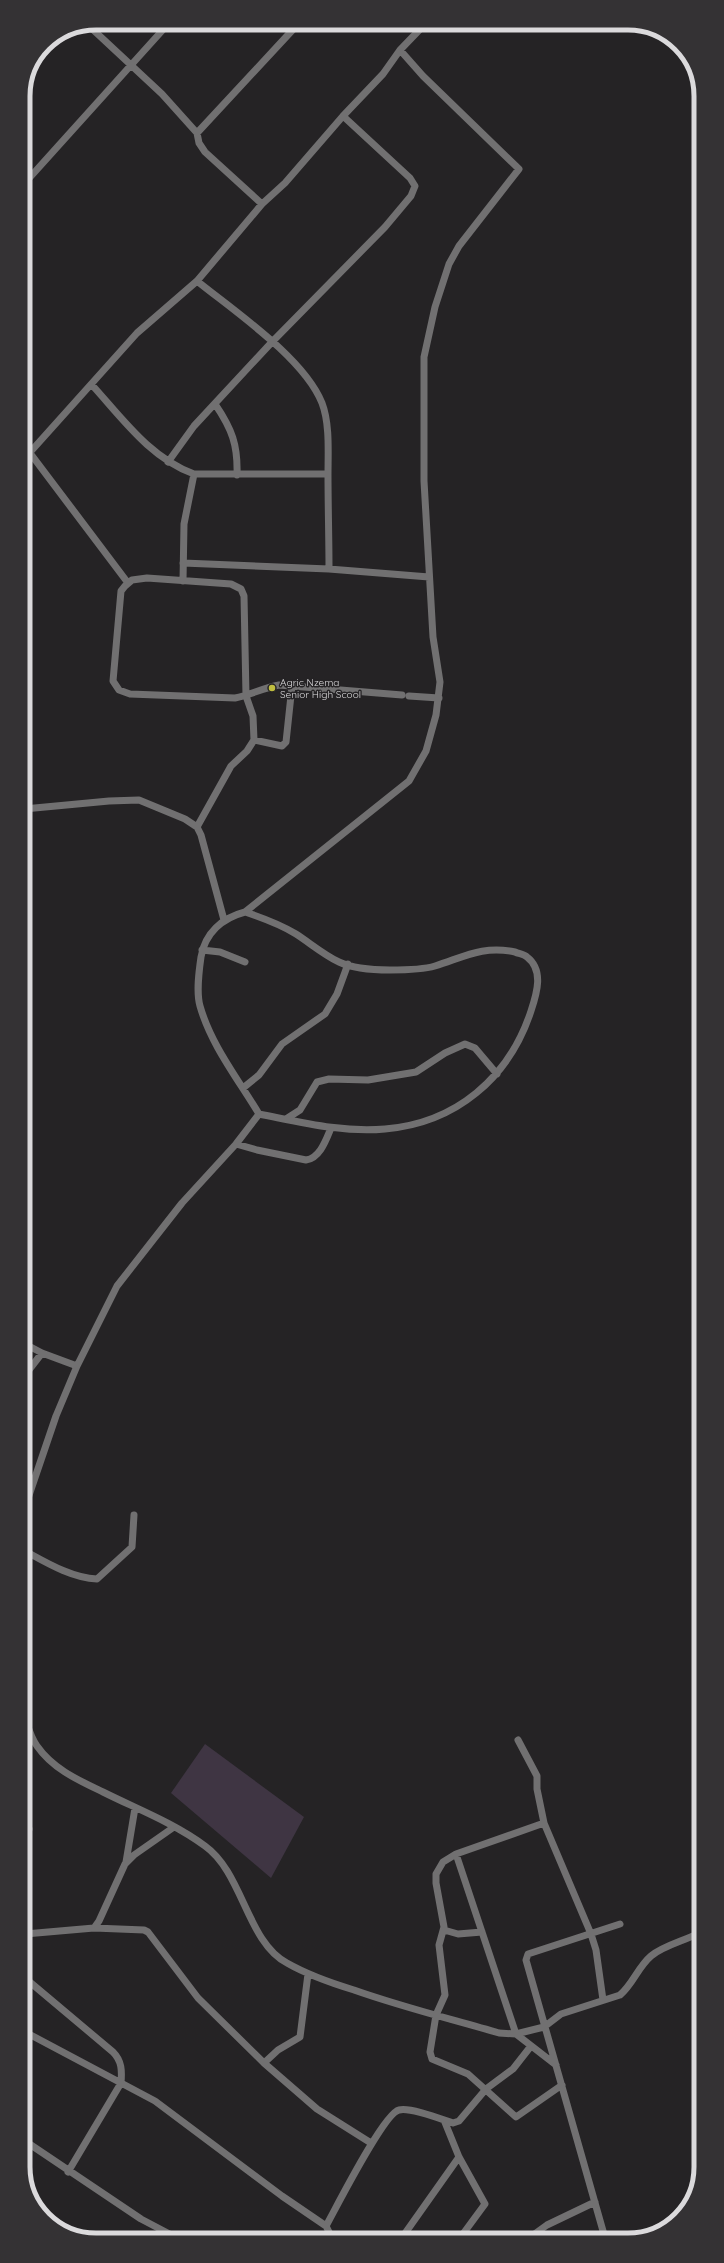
<svg xmlns="http://www.w3.org/2000/svg" width="724" height="2263" viewBox="0 0 724 2263" font-family="Quicksand,sans-serif">
	<style>
		.pitch { fill: #3f3543 }
		.lines { fill: none; stroke-linecap: round; stroke-linejoin: round }
		.minor { stroke: #717071; stroke-width: 7 }
		.poi-dot { fill: #c0be40; stroke: #252325; stroke-width: 1.5 }
		.labels { text-anchor: middle; stroke-width: 3; stroke-linejoin: round; paint-order: stroke }
		.poi-label { font-size: 10px; fill: #dbdadc; stroke: #252325; text-anchor: start }
		.rim { fill: none; stroke: #dbdadc; stroke-width: 5 }
	</style>
	<rect width="100%" height="100%" fill="#252325"/>
	<path class="pitch" d="M205,1744l99,73 -33,61 -100,-85z"/>
	<g class="lines">
		<path class="minor" d="M88,25l74,69 35,39 102,-110
			M197,133l2,10 6,9 57,52
			M23,185l146,-162
			M197,281c37,30 107,77 125,122 8,21 6,49 6,72 0,31 1,63 1,94
			M92,385c30,33 58,73 102,89h134
			M215,404c17,25 23,41 22,71
			M30,453l98,130
			M24,459l113,-126 60,-52 65,-77 23,-21 58,-67 40,-42 17,-24 26,-27
			M168,462l26,-36 78,-84 113,-115 26,-31 4,-10 -5,-8 -67,-62
			M183,563l146,6 100,8
			M183,581l1,-57 10,-50
			M409,696l30,2
			M254,740l28,6 4,-4 6,-56
			M24,809l85,-8 30,-1 46,19 12,8 4,8 23,85
			M197,827l34,-61 16,-15 7,-11 -1,-24 -7,-20 -2,-100 -3,-7 -10,-5 -84,-6 -15,2 -7,6 -4,5 -8,90 6,9 11,4 105,4c15,-3 28,-10 44,-13l123,10
			M245,912l164,-131 17,-30 10,-36 4,-33 -7,-45 -9,-156v-124l11,-50 14,-43 10,-18 60,-77 -96,-93 -23,-26
			M245,912c18,6 35,12 51,22 14,9 28,21 43,28 15,7 35,8 51,8 14,0 32,0 45,-4 29,-9 48,-21 80,-14 4,2 9,2 12,5 17,13 10,36 4,54 -22,67 -75,112 -146,118 -42,4 -85,-7 -126,-15 -21,-35 -48,-69 -59,-108 -4,-14 -1,-35 1,-49 4,-24 21,-39 44,-45z
			M202,950l18,2 25,10
			M243,1088l16,-13 23,-31 43,-30 12,-20 11,-30
			M286,1119l14,-9 17,-28 12,-3 39,1 48,-8 29,-19 20,-9 10,4 22,26
			M236,1144l21,6 49,10c14,-2 20,-20 25,-32
			M25,1344l17,9 35,13
			M25,1375l17,-22
			M25,1507l31,-91 21,-50 40,-80 65,-83 54,-59 23,-30
			M25,1551c22,12 47,27 72,28l35,-32 2,-32
			M25,1718c3,9 6,20 12,28 16,23 41,34 66,46 34,17 71,31 102,54 38,27 42,96 82,117 21,12 44,20 67,27 48,17 97,29 145,43l17,1 28,-7 17,-13 59,-19c13,-11 18,-28 31,-39 13,-11 34,-15 50,-24
			M518,1740l19,36v13l7,34 47,111 5,16 7,50
			M544,1823l-88,31 -13,8 -7,12v9l8,44 -5,18 6,50 -9,20 -6,37 2,7 36,15 48,43 46,-32
			M25,1829h4
			M456,1854l60,180 40,31
			M126,1862l9,-54
			M94,1928l50,2 4,2 50,66 66,65
			M444,1930l14,4 24,-2
			M25,1934l69,-6 5,-7 26,-57 9,-9 40,-28
			M308,1974l-8,63 -22,13 -14,13 53,46 54,34
			M25,1978l88,74c9,9 9,19 8,31l-53,89
			M25,2032l130,69 127,95 44,30 5,10 5,3
			M444,2120l15,37 26,47 -25,34
			M25,2141l116,78 38,20
			M326,2226c10,-18 58,-113 73,-116 11,-3 42,9 54,13l6,-2 27,-32 27,-20 18,-23
			M529,2238l18,-13 48,-23
			M605,2238l-79,-278 2,-6 92,-30
			M401,2239l58,-82"/>
	</g>
	<circle class="poi-dot" cx="272" cy="688" r="4"/>
	<g class="labels">
		<g class="poi-label">
			<text x="280" y="686">Agric Nzema<tspan x="280" dy="12">Senior High Scool</tspan></text>
		</g>
	</g>
	<path d="M0 0H724V2263H0ZM96 30H628A66 66 0 0 1 694 96V2167A66 66 0 0 1 628 2233H96A66 66 0 0 1 30 2167V96A66 66 0 0 1 96 30Z" fill="#343234" fill-rule="evenodd"/>
	<path class="rim" d="M96 30H628A66 66 0 0 1 694 96V2167A66 66 0 0 1 628 2233H96A66 66 0 0 1 30 2167V96A66 66 0 0 1 96 30Z"/>
</svg>
